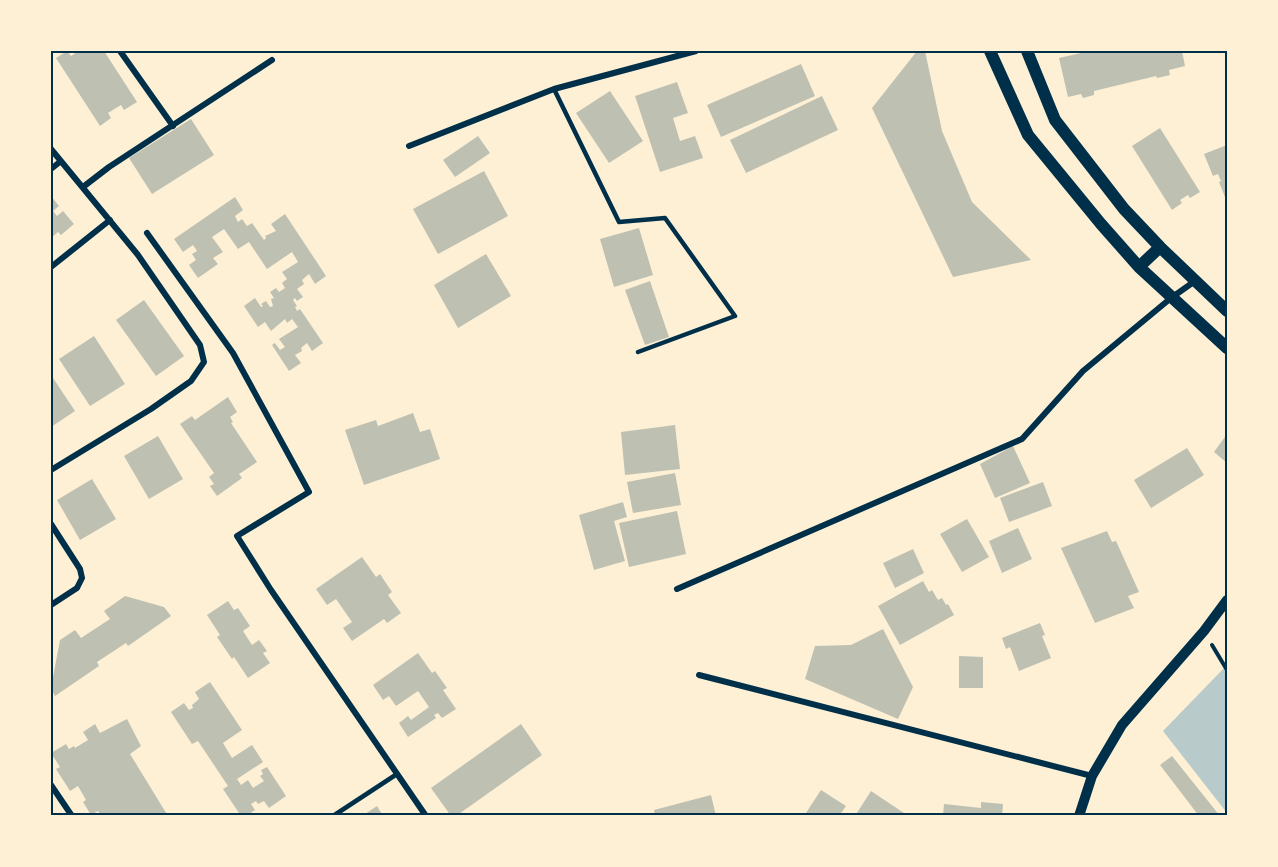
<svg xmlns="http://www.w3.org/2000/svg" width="1278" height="867" viewBox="0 0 1278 867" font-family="'Alegreya Sans',sans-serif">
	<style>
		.green { fill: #b9caca }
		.building { fill: #bec0b2 }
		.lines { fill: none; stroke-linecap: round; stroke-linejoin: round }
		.path { stroke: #003049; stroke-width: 4 }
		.service { stroke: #003049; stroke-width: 4.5 }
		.minor { stroke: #003049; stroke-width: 6 }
		.tertiary { stroke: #003049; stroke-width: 10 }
		.secondary { stroke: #003049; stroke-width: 12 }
		.neatline { fill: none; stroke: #003049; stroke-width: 2 }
	</style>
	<rect width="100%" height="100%" fill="#fdf0d5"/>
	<path class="green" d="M1227,665v148l-64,-82z"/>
	<path class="building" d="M67,51l4,5 8,-5h25l33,51 -13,8 -3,-5 -13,8 3,5 -11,8 -44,-68z
		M917,51h8l17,80 30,71 59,58 -78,17 -81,-169z
		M1090,51h92l3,15 -16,4 1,5 -13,3 -1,-2 -62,15v4l-11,3 -2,-4 -13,3 -9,-39z
		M801,64l14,32 -94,41 -14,-32z
		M677,82l11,31 -15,5 7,23 15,-5 8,22 -43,14 -25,-76z
		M610,91l33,50 -34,22 -33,-50z
		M822,96l16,34 -92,43 -16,-33z
		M191,119l23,36 -62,39 -23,-36z
		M1160,128l40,64 -10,6 -2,-3 -8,5 2,3 -10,7 -40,-64z
		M478,136l12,17 -35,24 -12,-17z
		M1227,145v57l-8,-20 2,-1 -3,-7 -5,2 -9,-22z
		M484,171l24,45 -70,38 -25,-45z
		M51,196l8,10 -6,5 4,5 6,-5 11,13 -13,11 -3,-3 -7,6z
		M235,197l8,13 -8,6 3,6 4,-3 5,7 5,-3 12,17 2,-2 -1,-2 11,-5 -5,-7 14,-10 41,62 -11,8 -6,-10 -7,6 2,4 -7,5 6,8 -6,4 -2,-3 -2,2 4,6 -2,1 2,4 3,-2 23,34 -11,8 -5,-8 -6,5 1,3 -7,4 6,8 -12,8 -17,-26 3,-2 5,7 5,-3 -6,-8 19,-12 -6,-8 -5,4 -2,-4 -14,12 -6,-9 -7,5 -14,-21 11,-8 6,9 2,-1 -2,-2 5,-3 4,6 3,-1 -2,-7 3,-1 -4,-6 6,-4 3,4 6,-4 -3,-5 5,-4 -5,-7 16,-10 -6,-10 -25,17 -18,-27 -11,7 -14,-20 -12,8 11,15 -10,6 5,6 -20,14 -9,-13 7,-5 -4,-6 5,-3 -4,-6 -10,7 -9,-13z
		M639,228l14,47 -39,12 -14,-48z
		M486,254l25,42 -53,32 -24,-43z
		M650,281l19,56 -24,8 -20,-55z
		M144,300l40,56 -28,20 -40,-56z
		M94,336l31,48 -35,22 -31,-47z
		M51,375l24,36 -24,16z
		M228,397l9,15 -7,5 3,5 -2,1 26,39 -18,12 3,4 -25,18 -7,-10 4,-2 -5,-7 5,-4 -34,-49 12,-8 3,4z
		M413,413l7,19 10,-3 10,30 -76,26 -19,-55 31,-10 2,6z
		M675,425l5,44 -55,6 -4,-43z
		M1227,434v29l-13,-11z
		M158,436l25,43 -34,20 -25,-43z
		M1013,446l17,37 -35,15 -15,-34z
		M1187,448l17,27 -53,33 -17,-28z
		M675,473l6,32 -48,8 -6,-31z
		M92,479l24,40 -36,21 -23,-40z
		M1043,482l9,24 -43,16 -9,-24z
		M623,502l4,15 -13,4 11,40 -31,9 -15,-55z
		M677,511l9,43 -57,13 -10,-44z
		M967,519l22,38 -27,15 -22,-38z
		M1018,528l14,31 -30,14 -13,-32z
		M1107,531l5,11 4,-1 23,51 -11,4 6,12 -39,15 -34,-75z
		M913,549l11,24 -29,15 -12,-25z
		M362,557l14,20 4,-3 12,18 -4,3 13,18 -14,10 -3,-4 -32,22 -9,-13 9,-6 -16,-23 -9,6 -11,-16z
		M923,581l6,11 3,-2 6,10 4,-2 4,7 2,-1 6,11 -54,30 -22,-39z
		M125,596l39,11 7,9 -43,30 -2,-3 -29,19 2,4 -44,30 -4,-8 9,-48 15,-10 6,8 29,-19 -6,-8z
		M228,601l6,9 4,-2 12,18 -7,5 9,14 7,-5 8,11 -4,2 7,10 -22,15 -14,-21 -2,2 -15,-22 3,-2 -13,-20z
		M1040,623l5,12 -3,1 9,22 -32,13 -9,-24 -4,2 -4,-11z
		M883,629l30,58 -15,32 -93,-40 10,-33 36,-1z
		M418,653l14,20 3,-2 12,17 -4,2 13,19 -14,9 -4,-5 -4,2 2,3 -28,19 -9,-14 9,-7 3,4 18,-13 -11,-16 -22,15 -7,-10 -6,4 -10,-15z
		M959,656l24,1v31h-24z
		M210,682l32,48 -19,13 9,15 20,-13 11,17 -26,17 4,6 7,-5 5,8 11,-7 -4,-5 3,-2 -2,-4 6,-3 19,29 -17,12 -5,-7 -6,3 -2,-3 -5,3 4,6 -9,6h-5l-18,-27 5,-3 -30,-45 -6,3 -21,-32 13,-9 5,7 4,-2 -1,-3 7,-6 -4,-7z
		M127,719l14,27 -11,8 38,62h-67l-3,-5 -7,4 -8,-13 3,-2 -8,-14 -8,5 -14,-22 4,-2 -9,-14 15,-9 3,5 5,-3 1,2 13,-8 -5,-8 12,-8 5,9z
		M521,724l21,31 -86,61h-5l-20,-28z
		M1172,756l48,60h-21l-39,-51z
		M821,790l25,16 -7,10h-35z
		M871,791l36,24v1h-52z
		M711,795l5,21h-61l-1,-6z
		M981,802l22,2 -1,12h-59l1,-12 37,4z
		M377,806l6,10h-21z"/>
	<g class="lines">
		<path class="path" d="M1212,645l15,25"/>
		<path class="service" d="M554,89l65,133 46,-4 70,98 -97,36
			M333,816l64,-42"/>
		<path class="minor" d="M120,51l53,75
			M409,146l145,-57 142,-38
			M51,149l87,106 62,90 4,17 -13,19 -40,28 -100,61
			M51,169l10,-8
			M83,187l26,-20 163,-107
			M147,233l86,120 76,139 -72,44 34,54 155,226
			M51,267l59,-47
			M51,524l29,45 2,9 -5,10 -26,17
			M677,589l345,-150 61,-68 88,-73 24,-17
			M699,675l393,101
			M51,785l21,31"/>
		<path class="tertiary" d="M1079,816l13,-40 30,-51 82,-94 23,-31"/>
		<path class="secondary" d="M990,51l38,84 73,89 38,43 88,81
			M1027,51l28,69 69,89 36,38 67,64
			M1139,267l21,-20"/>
	</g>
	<rect width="1278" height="867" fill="none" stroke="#fdf0d5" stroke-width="105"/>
	<rect x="52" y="52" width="1174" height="762" class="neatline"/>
</svg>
